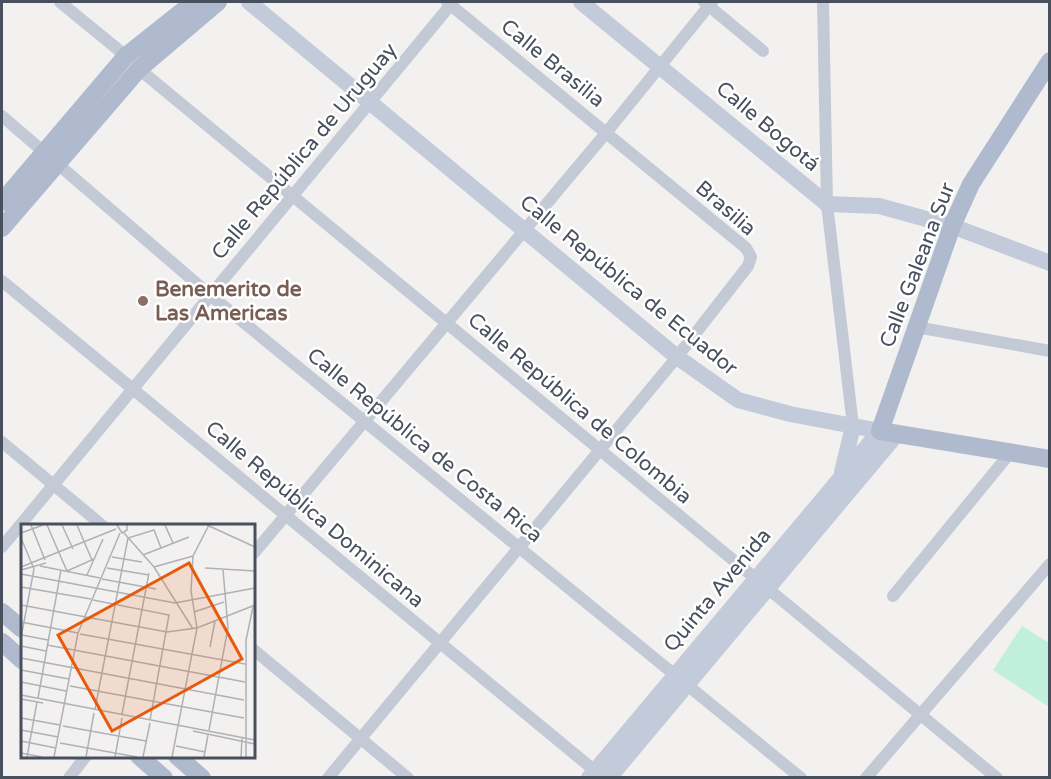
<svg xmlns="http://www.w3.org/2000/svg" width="1051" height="779" viewBox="0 0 1051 779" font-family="'Varela Round',sans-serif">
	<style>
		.green { fill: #c0f0db }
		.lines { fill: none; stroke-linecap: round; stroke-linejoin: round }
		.street { stroke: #c4cad5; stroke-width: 12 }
		.secondary { stroke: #c3cad9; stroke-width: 16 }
		.primary { stroke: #b0bacf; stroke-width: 18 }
		.education-dot { fill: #8d6e63; stroke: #fff; stroke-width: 2 }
		.labels { text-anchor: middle; stroke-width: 5; stroke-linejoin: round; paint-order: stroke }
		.street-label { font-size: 21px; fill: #48505e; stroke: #fff }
		.education-label { font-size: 21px; font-weight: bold; fill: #785e54; stroke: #fff; text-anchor: start }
		.inset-road { fill: none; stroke: #afb1b6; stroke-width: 1.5 }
		.view { fill: #e8590c; fill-opacity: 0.15; stroke: #e8590c; stroke-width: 3 }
		.inset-edge { fill: none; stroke: #48505e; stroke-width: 3 }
	</style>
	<rect width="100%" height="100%" fill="#f3f1f0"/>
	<path class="green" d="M1022,626l27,17v64l-56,-37z"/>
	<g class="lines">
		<path class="street" d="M60,2l66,54
			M704,2l59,49
			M823,2l4,202 26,222
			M139,69l858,709
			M2,116l208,179 591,483
			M2,281l598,494
			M916,327l134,24
			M2,442l101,84
			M2,547l451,-545
			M254,553l352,-420 106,-131
			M893,596l117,-143
			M254,650l154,128
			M69,778l17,-22
			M328,778l349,-421 71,-91 3,-9 -5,-9 -299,-246
			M866,778l184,-214"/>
		<path class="secondary" d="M249,2l428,355 61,43 52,14 90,17 -291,347
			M581,2l246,202 52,2 73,20 98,37
			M842,472l11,-46
			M609,778l288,-344"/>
		<path class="primary" d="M1050,61l-79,123 -19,42 -72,205 170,28
			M2,202l124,-146 68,-54
			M2,228l137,-159 79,-67
			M2,612l20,17
			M2,642l20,18
			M139,756l25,22
			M177,756l25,22"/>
	</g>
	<circle class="education-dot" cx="143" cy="301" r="6"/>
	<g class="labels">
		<g class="street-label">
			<text transform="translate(553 63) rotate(39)" y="7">Calle Brasilia</text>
			<text transform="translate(768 126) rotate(40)" y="7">Calle Bogotá</text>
			<text transform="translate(304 151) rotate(-50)" y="7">Calle República de Uruguay</text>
			<text transform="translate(726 208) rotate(41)" y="7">Brasilia</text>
			<text transform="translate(917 265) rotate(-69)" y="7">Calle Galeana Sur</text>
			<text transform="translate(629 285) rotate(39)" y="7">Calle República de Ecuador</text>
			<text transform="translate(580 408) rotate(40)" y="7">Calle República de Colombia</text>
			<text transform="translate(425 445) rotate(39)" y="7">Calle República de Costa Rica</text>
			<text transform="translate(315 514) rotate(40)" y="7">Calle República Dominicana</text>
			<text transform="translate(717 590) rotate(-50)" y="7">Quinta Avenida</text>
		</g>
		<g class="education-label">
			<text x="155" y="296">Benemerito de<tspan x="155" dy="24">Las Americas</tspan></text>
		</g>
	</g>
	<g transform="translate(21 524)">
		<rect width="234" height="234" fill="#f3f1f0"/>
		<path class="inset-road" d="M10,1l14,35M26,1l20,46 27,-12M41,1l11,24M56,1l15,35M96,1l5,8 5,-3v-5M144,1l8,18M186,1l48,22M188,1l-16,31 -2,35 6,37 58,-23M0,9l22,-8M103,9l30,34 39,62M0,14l13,31 -13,69M234,30v63M122,31l46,-18M91,33l30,5M19,42l60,12M0,43l95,-38M133,43l39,-11M86,44l42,7M184,44l50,3M0,46l25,-7M0,50l154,29 80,-15M66,51l16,-36M81,55l54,10M0,63l70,12M72,76l76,15 -19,105M0,81l146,27 30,-4 -25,129M173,88l30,-10M0,98l57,11M59,110l165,30M1,111l26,5M26,121l198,37M0,122l25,5M189,123l5,-26M0,134l223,42M0,146l48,9M0,158l45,9M49,162l174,32M0,171l234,45M17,174l23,-128M0,175l22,4M74,185l33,-171 26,-8 7,18M101,190l27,-141M0,194l39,7M42,202l83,15M0,206l37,7M188,206l19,-102 -5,-58M172,207l62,13M0,217l35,7M39,219l77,14M155,222l29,6M0,229l21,4M6,233l10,-55M33,233l24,-124 42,-100M65,233l8,-44M94,233l7,-39M122,233l7,-34M183,233l4,-22M220,233l1,-20M225,233v-117l7,-33"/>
		<path class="view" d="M168,39l53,96 -130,72 -54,-96z"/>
		<rect width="234" height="234" class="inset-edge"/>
	</g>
	<rect width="1051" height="779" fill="none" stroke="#48505e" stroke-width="6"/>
</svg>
